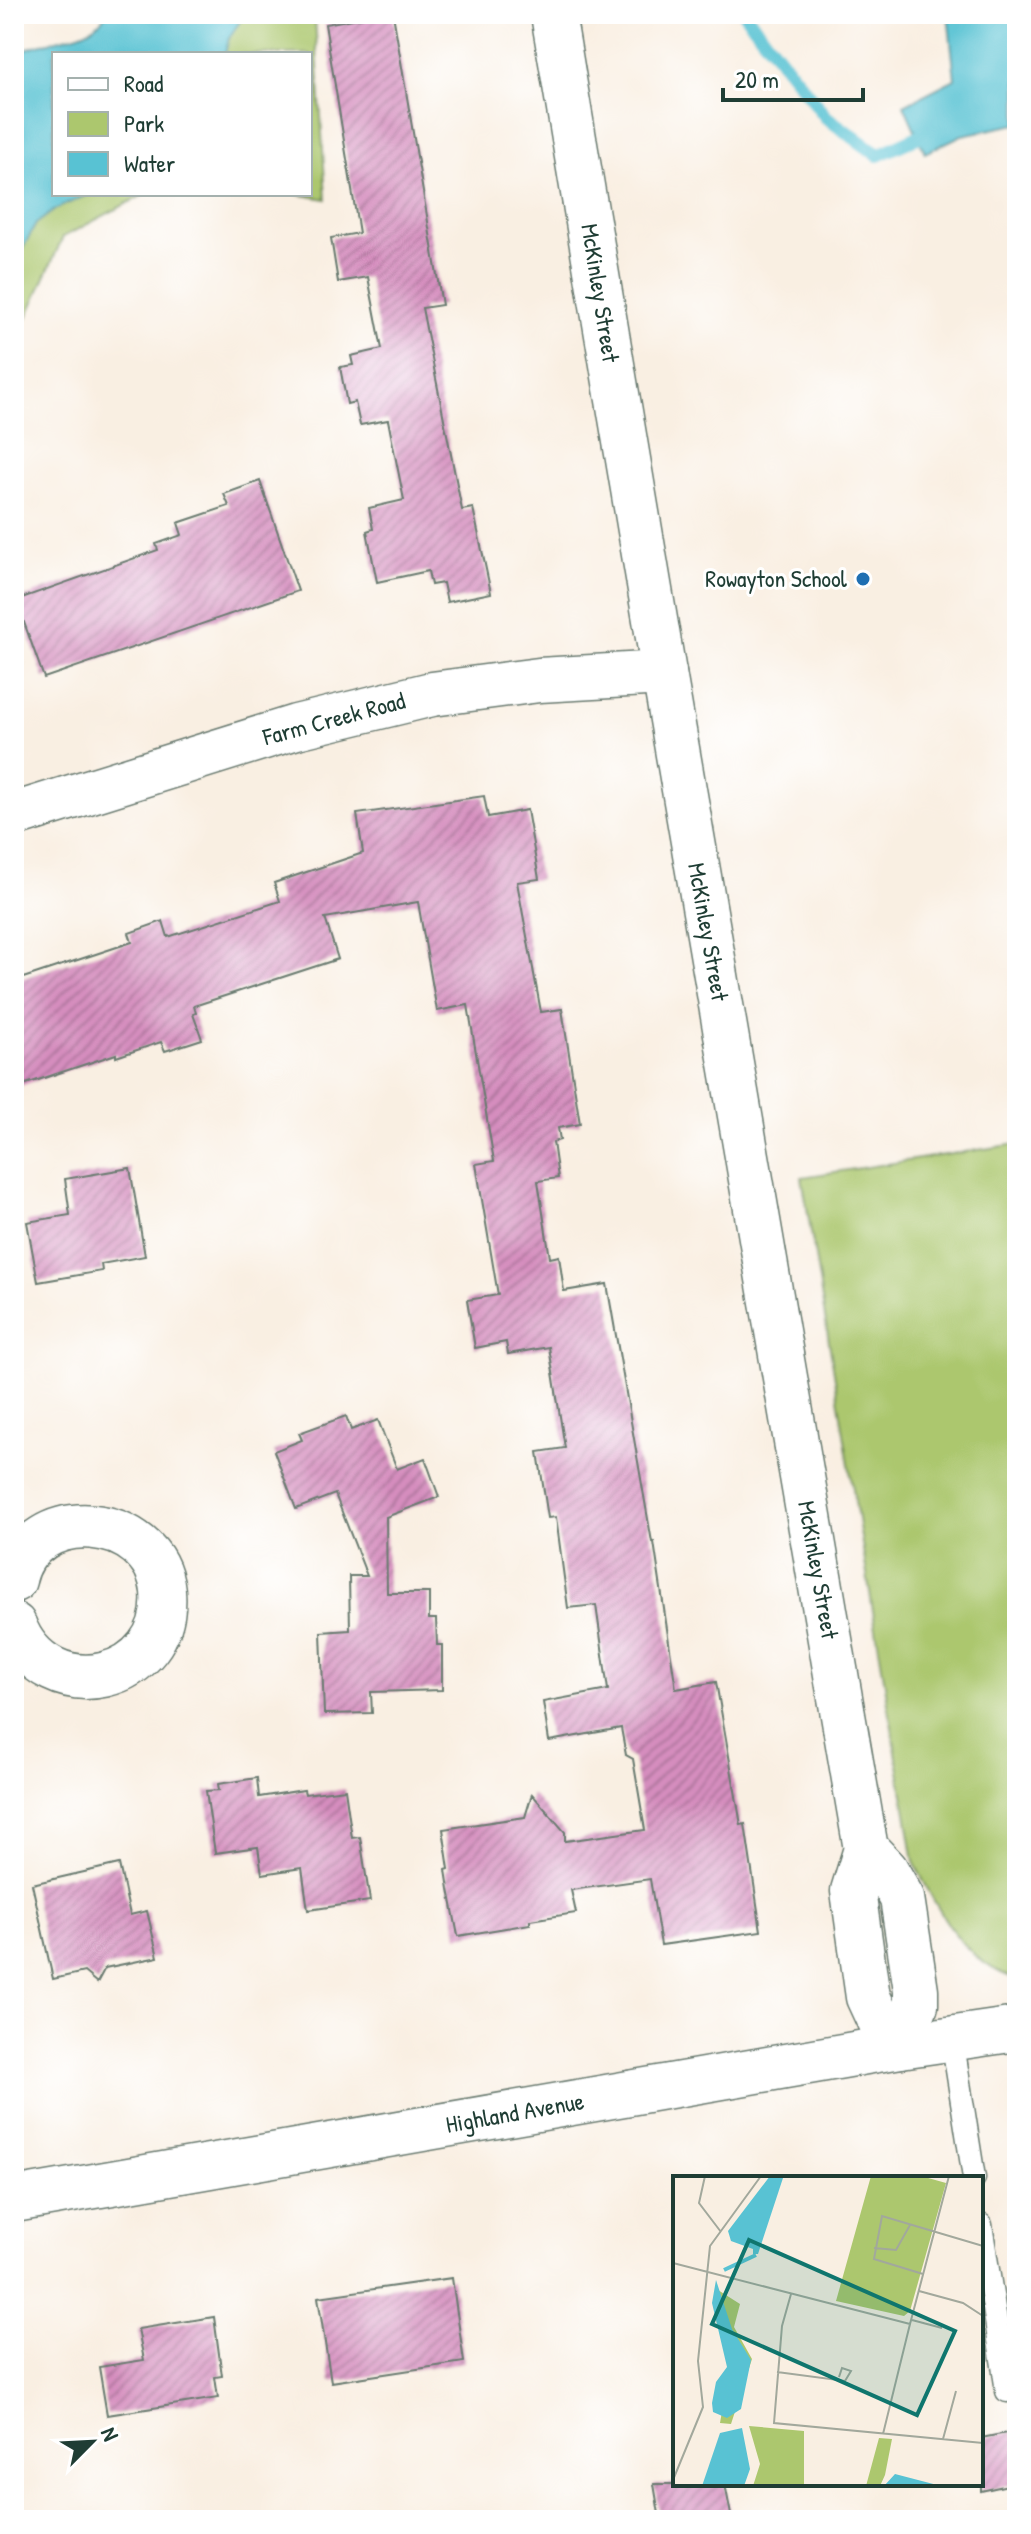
<svg xmlns="http://www.w3.org/2000/svg" width="1031" height="2534" viewBox="0 0 1031 2534" font-family="'Patrick Hand',sans-serif">
	<style>
		.park { fill: #acc76e; stroke: #668251; stroke-width: 2 }
		.water { fill: #58c2d3; stroke: #3c8084; stroke-width: 2 }
		.lines { fill: none; stroke-linecap: round; stroke-linejoin: round }
		.stream { stroke: #58c2d3; stroke-width: 14 }
		.building { fill: url(#building-hatch) }
		.service-casing { stroke: #6b7b71; stroke-width: 25 }
		.minor-casing { stroke: #6b7b71; stroke-width: 47 }
		.secondary-casing { stroke: #6b7b71; stroke-width: 47 }
		.service { stroke: #fff; stroke-width: 22 }
		.minor { stroke: #fff; stroke-width: 44 }
		.secondary { stroke: #fff; stroke-width: 44 }
		.poi-dot { fill: #1f6fb2; stroke: #fff; stroke-width: 3 }
		.labels { text-anchor: middle; stroke-width: 6; stroke-linejoin: round; paint-order: stroke }
		.street-label { font-size: 24px; fill: #1f3d34; stroke: #fff }
		.poi-label { font-size: 24px; fill: #1f3d34; stroke: #fff; text-anchor: end }
		.inset-river { fill: none; stroke: #58c2d3; stroke-width: 4 }
		.inset-road { fill: none; stroke: #a2a89c; stroke-width: 2 }
		.view { fill: #0f766e; fill-opacity: 0.15; stroke: #0f766e; stroke-width: 4 }
		.inset-edge { fill: none; stroke: #1f3d34; stroke-width: 4 }
	</style>
	<defs>
		<pattern id="building-hatch" width="6" height="6" patternUnits="userSpaceOnUse" patternTransform="scale(2)"><rect width="6" height="6" fill="#d58dbe"/><path d="M-1 1l2-2M0 6l6-6M5 7l2-2" fill="none" stroke="#ac749b"/></pattern>
	</defs>
	<rect width="100%" height="100%" fill="#fff"/>
	<filter id="ink" filterUnits="userSpaceOnUse"><feTurbulence type="fractalNoise" baseFrequency=".0125" numOctaves="2"/><feDisplacementMap in="SourceGraphic" scale="16" xChannelSelector="R" yChannelSelector="G"/><feConvolveMatrix kernelMatrix="1 2 1 2 8 2 1 2 1" color-interpolation-filters="sRGB"/></filter>
	<filter id="wash" filterUnits="userSpaceOnUse"><feTurbulence type="fractalNoise" baseFrequency=".006" numOctaves="4" result="noise"/><feDisplacementMap in="SourceGraphic" scale="32" xChannelSelector="R" yChannelSelector="G"/><feGaussianBlur stdDeviation="1.8" result="paint"/><feColorMatrix in="noise" values="0 0 0 0 0 0 0 0 0 0 0 0 0 0 0 0 0 1.4 0 .05"/><feComposite in="paint" operator="in"/></filter>
	<g filter="url(#wash)">
		<rect width="100%" height="100%" fill="#f9efe2"/>
		<path class="park" d="M162,14h154l-1,3 11,182 -30,-5h14v-140h-186z
			M14,132l40,62h91l-82,43 -49,109z
			M1017,1144v835c-54,-15 -80,-71 -103,-117l-112,-685z"/>
		<path class="water" d="M106,14h139l-16,24 -4,16h-171v140h35l-33,15 -20,15 -22,41v-210c8,-4 15,-8 24,-10 23,-8 54,-8 68,-31z
			M948,14h69v110l-55,11 -37,18 -21,-48 51,-26z"/>
		<g class="lines">
			<path class="stream" d="M745,14l81,103 52,38 55,-25"/>
		</g>
		<g id="blocks">
			<path class="building" d="M381,14h12l49,291 -20,3 40,202 11,-2 18,85 -44,9 -4,-19 -12,2 -3,-14 -51,11 -10,-51 6,-2 -4,-21 35,-8 -16,-80 -28,5 -5,-23 -8,2 -7,-37 13,-2 -2,-9 31,-7 -14,-72 -30,5 -7,-44 28,-5 -34,-209z
				M260,481l38,110 -254,87 -28,-78 142,-50 -2,-6 26,-9 -4,-12 51,-17 -5,-12z
				M484,796l4,21 39,-7 12,69 -22,3 24,130 21,-3 18,115 -22,4 2,12 -7,2 5,36 -20,3 12,77 9,-2 5,35 43,-7 45,258h2l22,147 40,-7 25,143 4,-1 16,107 -100,14 -11,-66 -79,11 5,23 -46,7v4l-72,12 -9,-47 -3,-19 3,-1 -6,-40 82,-12 7,-23 33,38v9l80,-11 -12,-71 -7,-4 -5,-27 -72,13 -6,-39 65,-12 -12,-85 -28,3 -12,-91 -8,1 -10,-66 27,-4 -16,-101 -41,7 -2,-12 -31,6 -8,-48 31,-5 -22,-131 18,-3 -26,-156 -31,6 -19,-109 -93,16 13,41 -144,47 2,7 -3,1 9,25 -37,12 -4,-9 -45,15v-3l-102,34v-107l118,-39 -3,-9 34,-12 5,16 112,-36 -6,-18 89,-30 -6,-39z
				M130,1168l15,88 -44,8 1,7 -64,11 -11,-60 43,-7 -5,-36z
				M346,1416l5,14 27,-10 19,49 28,-11 14,39 -53,20 1,76h42v26h7l1,26h5v45l-71,2 1,21 -48,1 -3,-82 29,-2 -1,-54h18l-32,-82 -39,15 -22,-58 28,-11 -3,-7z
				M257,1778l2,19 45,-7 1,4 40,-5 7,49 8,-1 10,64 -62,9 -6,-42 -40,6 -4,-27 -43,6 -9,-62 13,-1 -1,-6z
				M119,1864l11,51 17,-4 11,46 -53,11 -8,15 -13,-11 -31,7 -21,-95z
				M452,2278l12,84 -133,20 -13,-85z
				M214,2317l8,59 -7,1 3,21 -111,17 -8,-48 45,-7 -6,-31z
				M1017,2431v52l-36,8v-53z
				M654,2484h71l7,36h-72z"/>
		</g>
	</g>
	<g filter="url(#ink)">
		<use href="#blocks" fill-opacity="0" stroke="#6b7b71" stroke-width="2"/>
		<g class="lines">
			<g class="service-casing">
				<path id="service" d="M952,2038l22,140
					M981,2225l26,166"/>
			</g>
			<g class="minor-casing">
				<path id="minor" d="M14,815l282,-88 136,-33 107,-14 125,-7
					M14,1580c16,-78 141,-68 149,11 8,92 -116,120 -149,34
					M14,2200l886,-154"/>
			</g>
			<g class="secondary-casing">
				<path id="secondary" d="M553,14l111,659 202,1176 -13,42 15,106 12,26 20,23
					M866,1849l20,21 16,28 14,92v15l-16,41
					M900,2046l117,-17"/>
			</g>
			<use href="#service" class="service"/>
			<use href="#minor" class="minor"/>
			<use href="#secondary" class="secondary"/>
		</g>
	</g>
	<circle class="poi-dot" cx="863" cy="579" r="8"/>
	<g class="labels">
		<g class="street-label">
			<text transform="translate(600 293) rotate(81)" y="8">McKinley Street</text>
			<text transform="translate(334 719) rotate(-15)" y="8">Farm Creek Road</text>
			<text transform="translate(708 932) rotate(80)" y="8">McKinley Street</text>
			<text transform="translate(818 1570) rotate(80)" y="8">McKinley Street</text>
			<text transform="translate(515 2113) rotate(-10)" y="8">Highland Avenue</text>
		</g>
		<g class="poi-label">
			<text x="847" y="587">Rowayton School</text>
		</g>
	</g>
	<g transform="translate(673 2176)">
		<rect width="310" height="310" fill="#f9efe2"/>
		<path d="M198,0h50l25,7 -36,128 -6,5 -68,-15zM45,114l22,14 -6,23 18,32 -21,65 -11,-1 11,-64zM76,250l55,5v55h-51l7,-22zM206,262l13,1 -7,36 -5,11h-14z" fill="#acc76e"/>
		<path d="M97,0l13,2 -25,76h-5v-5l-22,-8 -3,-10zM43,104l16,49 19,31 -10,49 -14,9 -14,-6 -1,-9 4,-21 11,-15 -15,-64zM69,252l8,41 -6,17h-42l18,-53zM222,298l46,12h-57z" fill="#58c2d3"/>
		<path class="inset-river" d="M51,94l32,-15"/>
		<path class="inset-road" d="M32,0l-6,27 22,29M201,72l22,2 14,-25M0,87l237,61M250,98l-49,-15 8,-43 101,30M246,115l44,12 20,13M118,118l-9,32 -8,97 209,20M239,144l30,8M237,148l39,-148M104,196l68,9 6,-10 -9,-3 -3,9M210,258l27,-110M270,263l13,-48M0,304l30,-73 -5,-46 12,-115 51,-70"/>
		<path class="view" d="M76,64l206,91 -38,84 -205,-91z"/>
		<rect width="310" height="310" class="inset-edge"/>
	</g>
	<rect width="1031" height="2534" fill="none" stroke="#fff" stroke-width="48"/>
	<rect x="52" y="52" width="260" height="144" fill="#ffffff" stroke="#a5b1ae" stroke-width="2"/>
	<rect x="68" y="78" width="40" height="12" fill="#ffffff" stroke="#a5b1ae" stroke-width="2"/>
	<text x="124" y="92" font-size="24" fill="#1f3d34">Road</text>
	<rect x="68" y="112" width="40" height="24" fill="#acc76e" stroke="#a5b1ae" stroke-width="2"/>
	<text x="124" y="132" font-size="24" fill="#1f3d34">Park</text>
	<rect x="68" y="152" width="40" height="24" fill="#58c2d3" stroke="#a5b1ae" stroke-width="2"/>
	<text x="124" y="172" font-size="24" fill="#1f3d34">Water</text>
	<g transform="translate(92 2442) rotate(66)" stroke="#ffffff" stroke-width="6" paint-order="stroke">
	<path d="M0-6L14 30L0 20L-14 30Z" fill="#1f3d34"/>
	<text y="-12" font-size="22" font-weight="bold" text-anchor="middle" fill="#1f3d34">N</text>
	</g>
	<path d="M723 88v12h140v-12" fill="none" stroke="#1f3d34" stroke-width="4"/>
	<text x="735" y="88" font-size="24" fill="#1f3d34" stroke="#ffffff" stroke-width="6" paint-order="stroke">20 m</text>
</svg>
